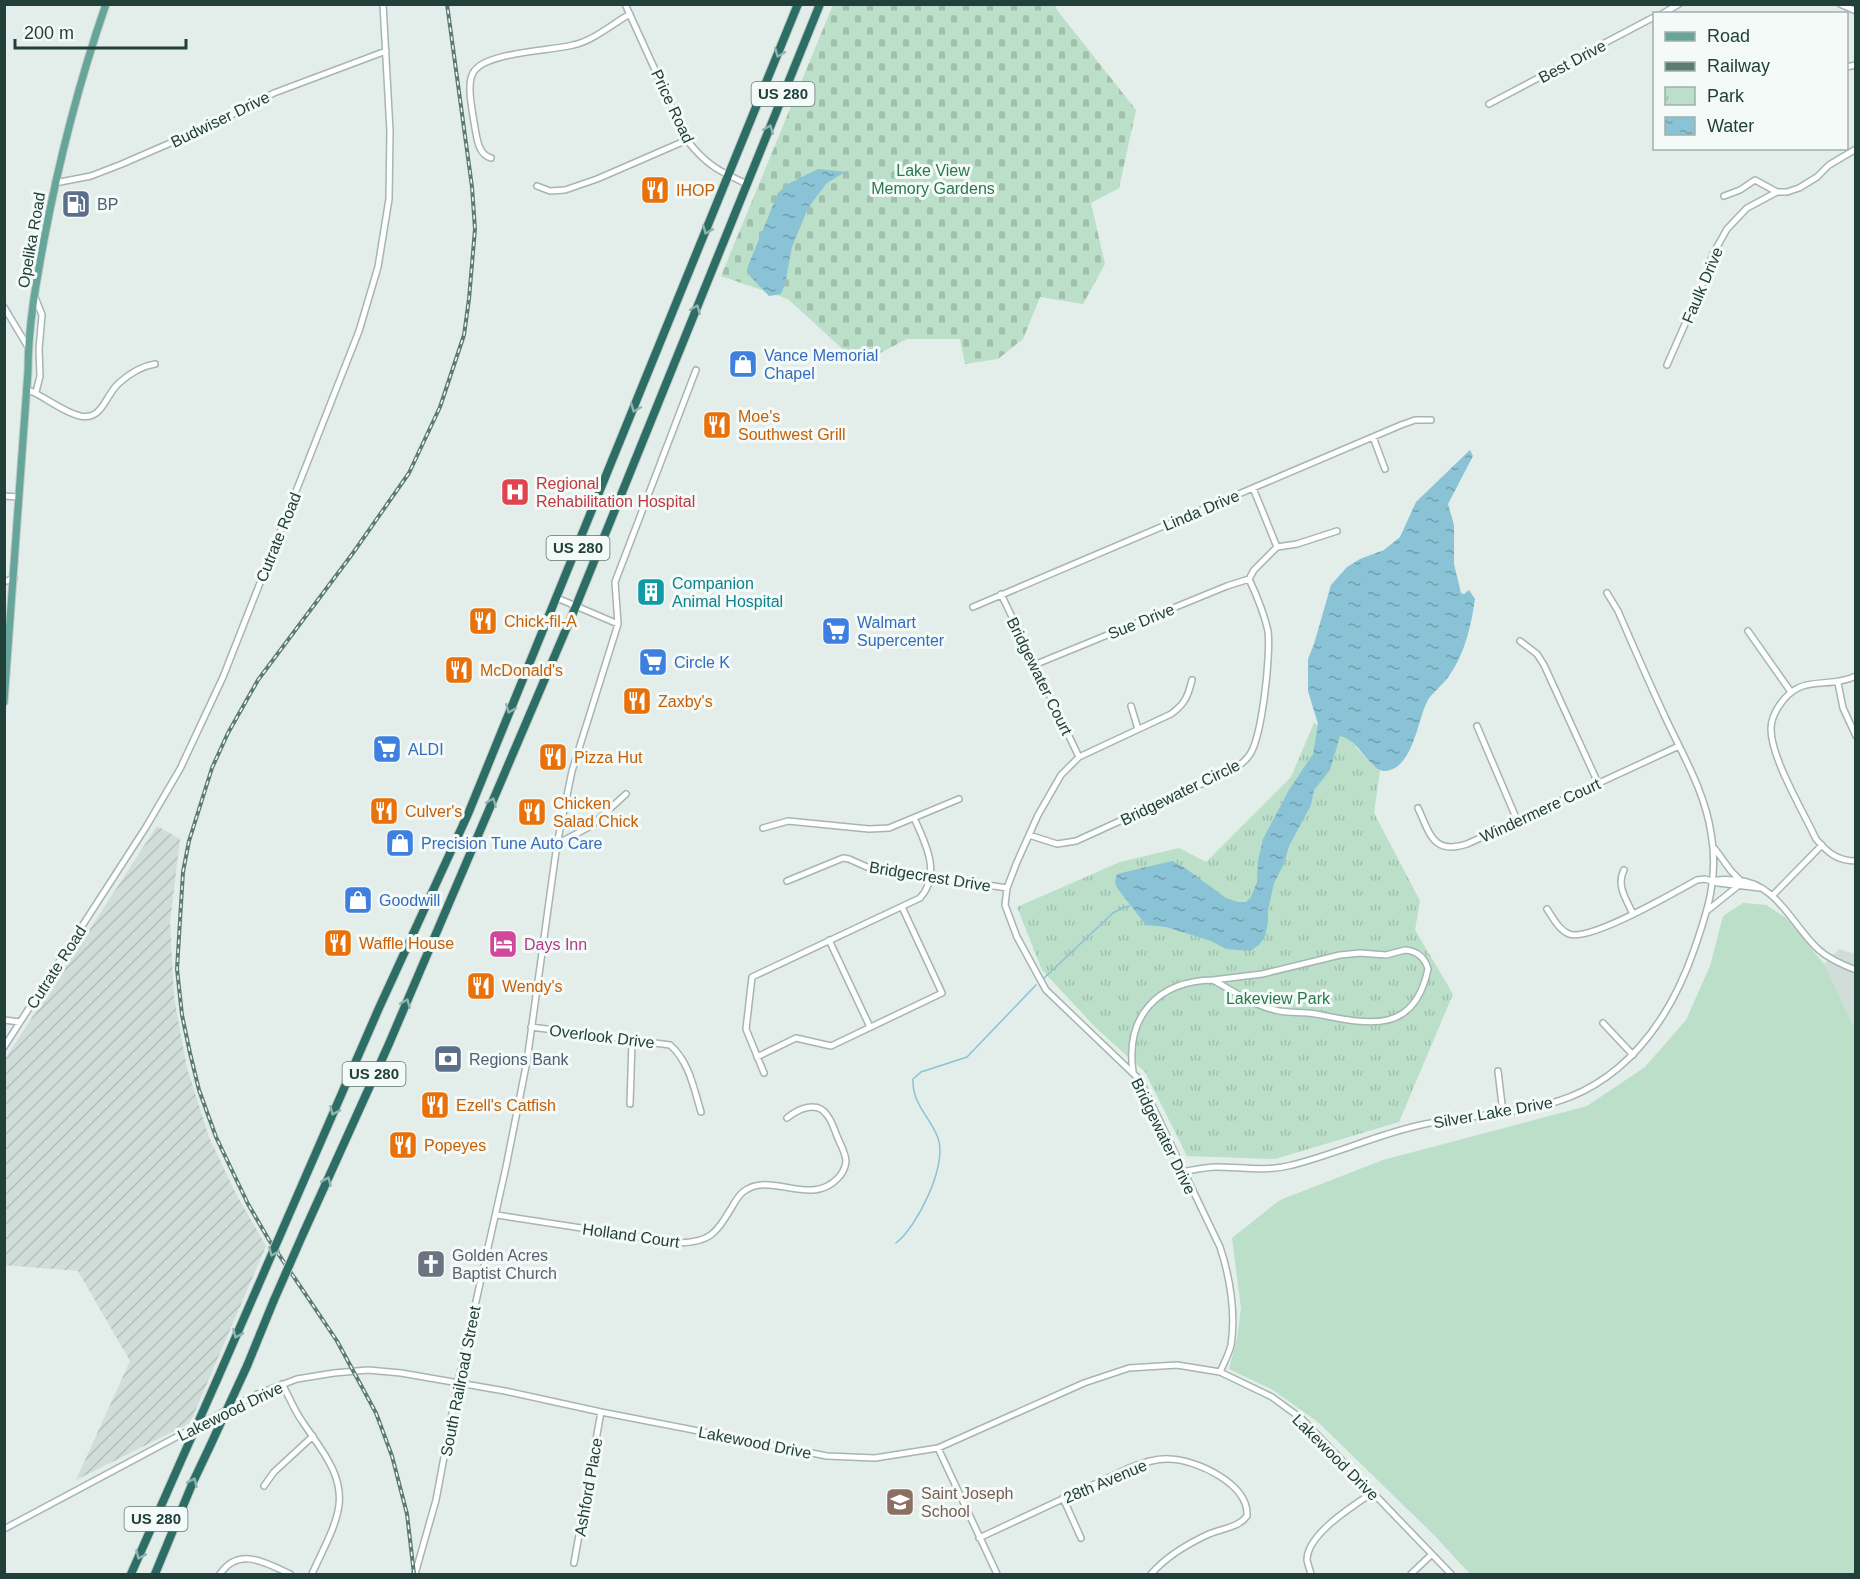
<svg xmlns="http://www.w3.org/2000/svg" width="1860" height="1579" viewBox="0 0 1860 1579" font-family="Arial,sans-serif">
	<style>
		.built { fill: #d1ddd9 }
		.industrial { fill: url(#industrial-furrows) }
		.grass { fill: #bbdfc8 }
		.cemetery { fill: url(#cemetery-stones) }
		.park { fill: url(#park-tufts) }
		.water { fill: url(#water-ripples) }
		.lines { fill: none; stroke-linecap: round; stroke-linejoin: round }
		.stream { stroke: #89c3d5; stroke-width: 1.5 }
		.minor-casing { stroke: #a5b6b2; stroke-width: 8 }
		.major-casing { stroke: #c1cac8; stroke-width: 9 }
		.highway-casing { stroke: #c1cac8; stroke-width: 10 }
		.minor { stroke: #fff; stroke-width: 5 }
		.major { stroke: #65a59a; stroke-width: 7 }
		.highway { stroke: #2c6d65; stroke-width: 8 }
		.rail-casing { stroke: #5c7b75; stroke-width: 4 }
		.rail { stroke: #f4faf7; stroke-width: 1.5; stroke-dasharray: 4.5; stroke-linecap: butt }
		.highway-bridge-casing { stroke: #c1cac8; stroke-width: 10; stroke-linecap: butt }
		.highway-bridge { stroke: #2c6d65; stroke-width: 8 }
		.oneway { stroke: #90b4ae }
		.labels { text-anchor: middle; stroke-width: 6; stroke-linejoin: round; paint-order: stroke }
		.shield { fill: #f4faf7; stroke: #617873; stroke-width: 1.5 }
		.shield-label { font-size: 15px; font-weight: bold; fill: #22403a }
		.street-label { font-size: 16px; fill: #22403a; stroke: #f4faf7 }
		.park-label { font-size: 16px; fill: #2a794e; stroke: #f4faf7 }
		.food-label { font-size: 16px; fill: #c56008; stroke: #f4faf7; text-anchor: start }
		.service-label { font-size: 16px; fill: #4e5e75; stroke: #f4faf7; text-anchor: start }
		.shop-label { font-size: 16px; fill: #366cbe; stroke: #f4faf7; text-anchor: start }
		.health-label { font-size: 16px; fill: #be3a42; stroke: #f4faf7; text-anchor: start }
		.culture-label { font-size: 16px; fill: #0d838f; stroke: #f4faf7; text-anchor: start }
		.hotel-label { font-size: 16px; fill: #b23c85; stroke: #f4faf7; text-anchor: start }
		.worship-label { font-size: 16px; fill: #5b616d; stroke: #f4faf7; text-anchor: start }
		.education-label { font-size: 16px; fill: #785e54; stroke: #f4faf7; text-anchor: start }
	</style>
	<defs>
		<pattern id="industrial-furrows" width="10" height="10" patternUnits="userSpaceOnUse" patternTransform="scale(1.5)"><rect width="10" height="10" fill="#d1ddd9"/><path d="M-1 1l2-2M0 10L10 0M9 11l2-2" fill="none" stroke="#b3bfbb"/></pattern>
		<pattern id="cemetery-stones" width="16" height="16" patternUnits="userSpaceOnUse" patternTransform="scale(1.5)"><rect width="16" height="16" fill="#bbdfc8"/><path d="M2 7V4a2 2 0 0 1 4 0v3zM10 15v-3a2 2 0 0 1 4 0v3z" fill="#a0c0ad"/></pattern>
		<pattern id="park-tufts" width="24" height="20" patternUnits="userSpaceOnUse" patternTransform="scale(1.5)"><rect width="24" height="20" fill="#bbdfc8"/><path d="M3 7l-1-3M5 7V3M7 7l1-3M15 17l-1-3M17 17v-4M19 17l1-3" fill="none" stroke="#a0c0ad"/></pattern>
		<pattern id="water-ripples" width="26" height="14" patternUnits="userSpaceOnUse" patternTransform="scale(1.5)"><rect width="26" height="14" fill="#89c3d5"/><path d="M2 4q2-2 4 0t4 0M15 11q2-2 4 0t4 0" fill="none" stroke="#70a0ae"/></pattern>
	</defs>
	<rect width="100%" height="100%" fill="#e3edea"/>
	<path class="built" d="M1839,949l16,5v75l-31,-65z"/>
	<path class="industrial" d="M157,826l23,13 -10,83 4,75 13,71 22,69 27,57 30,52 -76,177 -114,57 54,-119 -52,-90 -73,-6v-206z"/>
	<path class="grass" d="M1743,903l23,2 20,13 38,46 31,65v545h-385l-36,-39 -115,-112 -46,-33 -44,-21 8,-31 4,-30 -9,-70 48,-38 103,-40 204,-54 58,-39 41,-47 24,-54 13,-50z"/>
	<path class="cemetery" d="M833,5h222l2,5 79,100 -17,78 -28,15 14,61 -22,40 -43,-7 -17,42 -25,20 -33,5 -5,-25h-53l-48,25 -71,-65 -67,-23z"/>
	<path class="park" d="M1314,723l35,16 20,23 11,9 -6,42 46,88 -5,29 38,64 -54,128 -124,37 -88,-3 -42,-84 -49,-44 -54,-58 -25,-63 103,-45 59,-14 27,14 85,-85z"/>
	<path class="water" d="M818,169l27,3 -18,11 -19,25 -16,39 -7,37 -4,10 -12,2 -20,-21 -1,-9 30,-73 10,-9z
		M1470,450l3,6 -25,48 6,21v39l7,29 3,1 5,-4 6,9c-4,27 -10,54 -26,77 -7,10 -19,18 -23,28 -9,20 -14,65 -41,67 -15,1 -25,-31 -45,-35l-10,34 -16,20 -3,15 -22,41 -5,18 -10,19 -6,27v13l-3,13 -6,9 -9,6 -24,-2 -15,-8 -45,-14 -20,-2 -29,-37 -2,-6 2,-8 55,-13 13,7 41,30 12,4h8l5,-5 6,-15 1,-21 5,-22 26,-49 24,-36 5,-30 -10,-33v-32l6,-15 17,-59 16,-18 13,-8 24,-9 16,-13 16,-35z"/>
	<g class="lines">
		<path class="stream" d="M1043,979l70,-66 9,-5 8,-2
			M896,1243c21,-16 52,-78 42,-105 -8,-22 -26,-33 -25,-59l8,-7 46,-15 69,-72"/>
		<g class="minor-casing">
			<path id="minor" d="M625,4l62,136c19,25 32,31 60,44
				M1840,4l16,7
				M1662,14l17,-10
				M1846,67l10,-2
				M1489,104l165,-87
				M491,158c-12,-3 -14,-18 -16,-30 -2,-14 -9,-43 -2,-55 10,-21 78,-22 100,-28 20,-4 39,-21 57,-31
				M55,183l36,-7 31,-12 92,-40 60,-31 112,-42
				M537,186l13,5 15,-1 32,-11 90,-39
				M1724,196l16,-6 15,-10 22,12
				M35,297l7,18 -3,34 1,27 -4,16
				M4,307l24,40
				M1667,365l36,-82 10,-29 14,-25 20,-21 30,-16h10l12,-4 18,-11 12,-12 27,-16
				M26,389c19,7 34,22 54,27 23,5 25,-21 39,-33 9,-8 23,-17 36,-19
				M1373,437l12,32
				M1253,488l24,59
				M4,496l14,1
				M1277,547l20,-3 40,-13
				M4,582l10,-4
				M1001,594l78,163
				M557,598l61,26
				M973,607l428,-182 14,-5h16
				M1748,631l43,61
				M1520,641l17,13 7,11 54,118
				M1034,665l193,-79 22,-7
				M1856,676c-20,10 -43,4 -58,12 -14,7 -27,26 -27,41 0,29 32,82 45,110 11,13 21,22 40,22
				M1192,680c-4,16 -7,24 -21,34l-92,43 -18,18 -23,40 -21,47 -10,26 -2,17 12,32 29,53 94,90 80,167c10,30 16,67 11,98 -2,9 -7,18 -11,27
				M1838,683l5,25 13,28
				M1131,706l7,23
				M1477,726l40,94
				M1418,808c12,26 15,47 49,36l212,-98
				M763,828l25,-7 81,8 20,-1 70,-29
				M1029,835l28,9 19,-3 145,-66c10,-5 20,-9 27,-18 14,-15 23,-104 20,-126 -4,-18 -11,-35 -19,-52l5,-9 23,-23
				M557,844l34,-18 35,-32
				M1715,849l16,22 9,9
				M1624,870c-8,15 2,29 9,44
				M787,881l56,-23 6,1 18,8 140,21
				M1713,881c8,-3 16,-1 23,-1 42,3 56,46 83,70 10,9 24,15 37,20
				M1772,896l50,-51
				M1547,909c6,9 12,21 22,25 21,8 106,-42 128,-54l8,-1 13,4 42,5
				M1708,910l30,-24
				M829,940l41,87
				M1405,950c12,1 20,8 23,19 -14,67 -61,55 -112,45 -14,-3 -27,0 -41,-4 -22,-5 -42,-19 -62,-30l49,-6 78,-19 20,-2 26,2z
				M4,1020l16,2
				M1603,1023l30,32
				M531,1027l139,18c19,16 24,44 31,67
				M4,1047l142,-220 34,-58 43,-92 136,-346 19,-64 11,-68 1,-68 -7,-127
				M757,1057l39,-19 35,8 111,-53 -40,-86
				M1498,1071l5,42
				M1133,1072c-8,-56 25,-91 80,-92
				M764,1073l-18,-44 6,-52 168,-79c22,-24 5,-56 -6,-80
				M630,1104l2,-63
				M1182,1172c11,-2 23,-5 34,-5 25,0 51,5 76,-2 45,-11 88,-32 133,-41 40,-8 80,-9 119,-19 78,-18 125,-83 150,-155 14,-40 25,-74 17,-117 -6,-40 -27,-76 -44,-112 -17,-36 -33,-73 -49,-110l-11,-18
				M497,1215l182,28c32,-1 37,-10 53,-36 3,-5 6,-11 11,-15 27,-22 67,16 95,-14 5,-5 7,-10 8,-16 0,-9 -6,-18 -9,-26 -3,-7 -5,-15 -10,-21 -10,-15 -29,-6 -40,3
				M282,1384c7,12 12,26 20,37 16,25 41,51 37,84 -3,23 -18,48 -27,69
				M938,1448l59,126
				M264,1486l10,-14 39,-36
				M1063,1498l18,40
				M4,1529l251,-134 42,-16 37,-6 34,-3 33,3 104,18 96,21 226,44 48,2 63,-10 146,-65 45,-15 48,-3 43,7 52,25 30,22 149,155
				M979,1538l150,-70c13,-5 27,-10 41,-9 27,1 79,25 77,57 -9,12 -24,12 -38,18 -22,10 -42,22 -58,40
				M574,1563l27,-151
				M220,1574c19,-28 46,-11 70,0
				M415,1574l21,-74 22,-118 48,-215 21,-106 30,-217 15,-73 46,-147 -3,-42 81,-212
				M1311,1574c-1,-4 -3,-9 -4,-14 0,-26 46,-54 65,-67
				M1411,1574l20,-19"/>
		</g>
		<g class="major-casing">
			<path id="major" d="M4,702l24,-331c0,-44 8,-88 16,-131 15,-80 35,-158 62,-236"/>
		</g>
		<g class="highway-casing">
			<path id="highway" d="M288,1217l91,-209 89,-194 330,-810
				M303,1234l85,-188 188,-440 244,-602
				M247,1366l27,-66
				M216,1382l42,-96
				M131,1574l49,-111
				M155,1574l38,-92 18,-38"/>
		</g>
		<use href="#minor" class="minor"/>
		<use href="#major" class="major"/>
		<use href="#highway" class="highway"/>
		<g class="rail-casing">
			<path id="rail" d="M414,1574l-7,-60 -15,-58 -16,-43 -39,-72 -68,-101 -21,-36 -32,-67 -17,-47 -9,-37 -8,-38 -5,-46 6,-97 6,-31 23,-73 16,-35 30,-53 95,-127 56,-80 31,-66 24,-72 5,-36 6,-70 -3,-42 -25,-183"/>
		</g>
		<use href="#rail" class="rail"/>
		<g class="highway-bridge-casing">
			<path id="highway-bridge" d="M258,1286l30,-69
				M274,1300l29,-66
				M211,1444l36,-78
				M180,1463l36,-81"/>
		</g>
		<use href="#highway-bridge" class="highway-bridge"/>
	</g>
	<defs><path id="oneway-chevron" d="M-2-3.5L2.5 0L-2 3.5" fill="none" stroke-width="1.6" stroke-linecap="round" stroke-linejoin="round" transform="scale(1.5)"/></defs>
	<g class="oneway">
		<use href="#oneway-chevron" transform="translate(779 53) rotate(112)"/>
		<use href="#oneway-chevron" transform="translate(769 129) rotate(-68)"/>
		<use href="#oneway-chevron" transform="translate(707 230) rotate(112)"/>
		<use href="#oneway-chevron" transform="translate(696 309) rotate(-68)"/>
		<use href="#oneway-chevron" transform="translate(635 408) rotate(112)"/>
		<use href="#oneway-chevron" transform="translate(510 709) rotate(113)"/>
		<use href="#oneway-chevron" transform="translate(492 802) rotate(-67)"/>
		<use href="#oneway-chevron" transform="translate(406 1003) rotate(-68)"/>
		<use href="#oneway-chevron" transform="translate(334 1111) rotate(114)"/>
		<use href="#oneway-chevron" transform="translate(327 1181) rotate(-66)"/>
		<use href="#oneway-chevron" transform="translate(273 1252) rotate(113)"/>
		<use href="#oneway-chevron" transform="translate(237 1334) rotate(114)"/>
		<use href="#oneway-chevron" transform="translate(193 1482) rotate(-66)"/>
		<use href="#oneway-chevron" transform="translate(140 1555) rotate(114)"/>
	</g>
	<defs>
		<g id="restaurant-square" transform="scale(1.5)"><rect x="-9" y="-9" width="18" height="18" rx="4" fill="#e8710a" stroke="#f4faf7"/><path d="M-5-6h1v4h1v-4h1v4h1v-4h1v5L-1.5 .5V6h-2V.5L-5-1ZM5-6V6H3V1.5H1.5Q1.5-4 5-6Z" fill="#fff"/></g>
		<g id="fuel-square" transform="scale(1.5)"><rect x="-9" y="-9" width="18" height="18" rx="4" fill="#5c6f8a" stroke="#f4faf7"/><path d="M-5.5-6h7V0h2V4h1.3V-2.5L3-4.5l.8-.8L6-3V5H2.5V1h-1V6h-7ZM-4.2-4.7v3.2H.2V-4.7Z" fill="#fff"/></g>
		<g id="shop-square" transform="scale(1.5)"><rect x="-9" y="-9" width="18" height="18" rx="4" fill="#3f7fe0" stroke="#f4faf7"/><path d="M-5-2.5h2.3a2.7 3.5 0 0 1 5.4 0H5L5.5 6h-11ZM-1.5-2.5h3a1.5 2.3 0 0 0-3 0Z" fill="#fff"/></g>
		<g id="hospital-square" transform="scale(1.5)"><rect x="-9" y="-9" width="18" height="18" rx="4" fill="#e0444e" stroke="#f4faf7"/><path d="M-5-5h3v3.5h4V-5h3V5h-3V1.5h-4V5h-3Z" fill="#fff"/></g>
		<g id="building-square" transform="scale(1.5)"><rect x="-9" y="-9" width="18" height="18" rx="4" fill="#0f9aa8" stroke="#f4faf7"/><path d="M-4-6H4V6H1V3H-1V6H-4ZM-2.5-4.3h1.7v1.8h-1.7ZM.8-4.3h1.7v1.8H.8ZM-2.5-1h1.7V.8h-1.7ZM.8-1h1.7V.8H.8Z" fill="#fff"/></g>
		<g id="supermarket-square" transform="scale(1.5)"><rect x="-9" y="-9" width="18" height="18" rx="4" fill="#3f7fe0" stroke="#f4faf7"/><path d="M-6-5.5h2.5l.6 2H6L4.5 2H-2.5L-4.4-4H-6ZM-1.5 3.2a1.3 1.3 0 1 0 .1 0ZM3 3.2a1.3 1.3 0 1 0 .1 0Z" fill="#fff"/></g>
		<g id="hotel-square" transform="scale(1.5)"><rect x="-9" y="-9" width="18" height="18" rx="4" fill="#d1479c" stroke="#f4faf7"/><path d="M-6-4.5h1.5V1H6V5H4.5V3h-9V5H-6ZM-4 0a1.8 1.8 0 1 1 3.6 0ZM.5 0V-2.5h3Q6-2.5 6 0Z" fill="#fff"/></g>
		<g id="bank-square" transform="scale(1.5)"><rect x="-9" y="-9" width="18" height="18" rx="4" fill="#5c6f8a" stroke="#f4faf7"/><path d="M-6-4H6V4H-6ZM0-2.3a2.3 2.3 0 1 0 0 4.6a2.3 2.3 0 1 0 0-4.6Z" fill="#fff"/></g>
		<g id="church-square" transform="scale(1.5)"><rect x="-9" y="-9" width="18" height="18" rx="4" fill="#6b7280" stroke="#f4faf7"/><path d="M-1.2-6h2.4v3.5h3.3v2.4h-3.3V6h-2.4V-.1h-3.3v-2.4h3.3Z" fill="#fff"/></g>
		<g id="school-square" transform="scale(1.5)"><rect x="-9" y="-9" width="18" height="18" rx="4" fill="#8d6e63" stroke="#f4faf7"/><path d="M0-5L7-2L0 1L-7-2ZM-4 1L0 2.5L4 1V4Q0 6-4 4Z" fill="#fff"/></g>
	</defs>
	<g fill-rule="evenodd">
		<use href="#restaurant-square" x="655" y="190"/>
		<use href="#fuel-square" x="76" y="204"/>
		<use href="#shop-square" x="743" y="364"/>
		<use href="#restaurant-square" x="717" y="425"/>
		<use href="#hospital-square" x="515" y="492"/>
		<use href="#building-square" x="651" y="592"/>
		<use href="#restaurant-square" x="483" y="621"/>
		<use href="#supermarket-square" x="836" y="631"/>
		<use href="#supermarket-square" x="653" y="662"/>
		<use href="#restaurant-square" x="459" y="670"/>
		<use href="#restaurant-square" x="637" y="701"/>
		<use href="#supermarket-square" x="387" y="749"/>
		<use href="#restaurant-square" x="553" y="757"/>
		<use href="#restaurant-square" x="384" y="811"/>
		<use href="#restaurant-square" x="532" y="812"/>
		<use href="#shop-square" x="400" y="843"/>
		<use href="#shop-square" x="358" y="900"/>
		<use href="#restaurant-square" x="338" y="943"/>
		<use href="#hotel-square" x="503" y="944"/>
		<use href="#restaurant-square" x="481" y="986"/>
		<use href="#bank-square" x="448" y="1059"/>
		<use href="#restaurant-square" x="435" y="1105"/>
		<use href="#restaurant-square" x="403" y="1145"/>
		<use href="#church-square" x="431" y="1264"/>
		<use href="#school-square" x="900" y="1502"/>
	</g>
	<g class="labels">
		<g class="shield">
			<rect x="751.5" y="82" width="63" height="24" rx="4.5"/>
			<rect x="546.5" y="536" width="63" height="24" rx="4.5"/>
			<rect x="342.5" y="1062" width="63" height="24" rx="4.5"/>
			<rect x="124.5" y="1507" width="63" height="24" rx="4.5"/>
		</g>
		<g class="shield-label">
			<text x="783" y="99">US 280</text>
			<text x="578" y="553">US 280</text>
			<text x="374" y="1079">US 280</text>
			<text x="156" y="1524">US 280</text>
		</g>
		<g class="street-label">
			<text transform="translate(1572 61) rotate(-28)" y="6">Best Drive</text>
			<text transform="translate(673 106) rotate(65)" y="6">Price Road</text>
			<text transform="translate(220 119) rotate(-26)" y="6">Budwiser Drive</text>
			<text transform="translate(31 240) rotate(-80)" y="6">Opelika Road</text>
			<text transform="translate(1702 285) rotate(-67)" y="6">Faulk Drive</text>
			<text transform="translate(1201 510) rotate(-23)" y="6">Linda Drive</text>
			<text transform="translate(278 537) rotate(-68)" y="6">Cutrate Road</text>
			<text transform="translate(1141 621) rotate(-22)" y="6">Sue Drive</text>
			<text transform="translate(1040 676) rotate(64)" y="6">Bridgewater Court</text>
			<text transform="translate(1180 792) rotate(-26)" y="6">Bridgewater Circle</text>
			<text transform="translate(1540 810) rotate(-25)" y="6">Windermere Court</text>
			<text transform="translate(930 876) rotate(9)" y="6">Bridgecrest Drive</text>
			<text transform="translate(56 967) rotate(-57)" y="6">Cutrate Road</text>
			<text transform="translate(602 1036) rotate(7)" y="6">Overlook Drive</text>
			<text transform="translate(1493 1112) rotate(-10)" y="6">Silver Lake Drive</text>
			<text transform="translate(1164 1136) rotate(64)" y="6">Bridgewater Drive</text>
			<text transform="translate(631 1235) rotate(8)" y="6">Holland Court</text>
			<text transform="translate(460 1381) rotate(-79)" y="6">South Railroad Street</text>
			<text transform="translate(230 1411) rotate(-26)" y="6">Lakewood Drive</text>
			<text transform="translate(755 1442) rotate(11)" y="6">Lakewood Drive</text>
			<text transform="translate(1336 1457) rotate(45)" y="6">Lakewood Drive</text>
			<text transform="translate(1105 1481) rotate(-23)" y="6">28th Avenue</text>
			<text transform="translate(588 1487) rotate(-80)" y="6">Ashford Place</text>
		</g>
		<g class="park-label">
			<text x="933" y="176">Lake View<tspan x="933" dy="18">Memory Gardens</tspan></text>
			<text x="1278" y="1004">Lakeview Park</text>
		</g>
		<g class="food-label">
			<text x="676" y="196">IHOP</text>
			<text x="738" y="422">Moe's<tspan x="738" dy="18">Southwest Grill</tspan></text>
			<text x="504" y="627">Chick-fil-A</text>
			<text x="480" y="676">McDonald's</text>
			<text x="658" y="707">Zaxby's</text>
			<text x="574" y="763">Pizza Hut</text>
			<text x="553" y="809">Chicken<tspan x="553" dy="18">Salad Chick</tspan></text>
			<text x="405" y="817">Culver's</text>
			<text x="359" y="949">Waffle House</text>
			<text x="502" y="992">Wendy's</text>
			<text x="456" y="1111">Ezell's Catfish</text>
			<text x="424" y="1151">Popeyes</text>
		</g>
		<g class="service-label">
			<text x="97" y="210">BP</text>
			<text x="469" y="1065">Regions Bank</text>
		</g>
		<g class="shop-label">
			<text x="764" y="361">Vance Memorial<tspan x="764" dy="18">Chapel</tspan></text>
			<text x="857" y="628">Walmart<tspan x="857" dy="18">Supercenter</tspan></text>
			<text x="674" y="668">Circle K</text>
			<text x="408" y="755">ALDI</text>
			<text x="421" y="849">Precision Tune Auto Care</text>
			<text x="379" y="906">Goodwill</text>
		</g>
		<g class="health-label">
			<text x="536" y="489">Regional<tspan x="536" dy="18">Rehabilitation Hospital</tspan></text>
		</g>
		<g class="culture-label">
			<text x="672" y="589">Companion<tspan x="672" dy="18">Animal Hospital</tspan></text>
		</g>
		<g class="hotel-label">
			<text x="524" y="950">Days Inn</text>
		</g>
		<g class="worship-label">
			<text x="452" y="1261">Golden Acres<tspan x="452" dy="18">Baptist Church</tspan></text>
		</g>
		<g class="education-label">
			<text x="921" y="1499">Saint Joseph<tspan x="921" dy="18">School</tspan></text>
		</g>
	</g>
	<rect width="1860" height="1579" fill="none" stroke="#22403a" stroke-width="12"/>
	<rect x="1653" y="12" width="195" height="138" fill="#f4faf7" stroke="#a0b0ab" stroke-width="1.5"/>
	<rect x="1665" y="32" width="30" height="9" fill="#65a59a" stroke="#a0b0ab" stroke-width="1.5"/>
	<text x="1707" y="42" font-size="18" fill="#22403a">Road</text>
	<rect x="1665" y="62" width="30" height="9" fill="#5c7b75" stroke="#a0b0ab" stroke-width="1.5"/>
	<text x="1707" y="72" font-size="18" fill="#22403a">Railway</text>
	<rect x="1665" y="87" width="30" height="18" fill="url(#park-tufts)" stroke="#a0b0ab" stroke-width="1.5"/>
	<text x="1707" y="102" font-size="18" fill="#22403a">Park</text>
	<rect x="1665" y="117" width="30" height="18" fill="url(#water-ripples)" stroke="#a0b0ab" stroke-width="1.5"/>
	<text x="1707" y="132" font-size="18" fill="#22403a">Water</text>
	<path d="M15 39v9h171v-9" fill="none" stroke="#22403a" stroke-width="3"/>
	<text x="24" y="39" font-size="18" fill="#22403a" stroke="#f4faf7" stroke-width="4.5" paint-order="stroke">200 m</text>
</svg>
